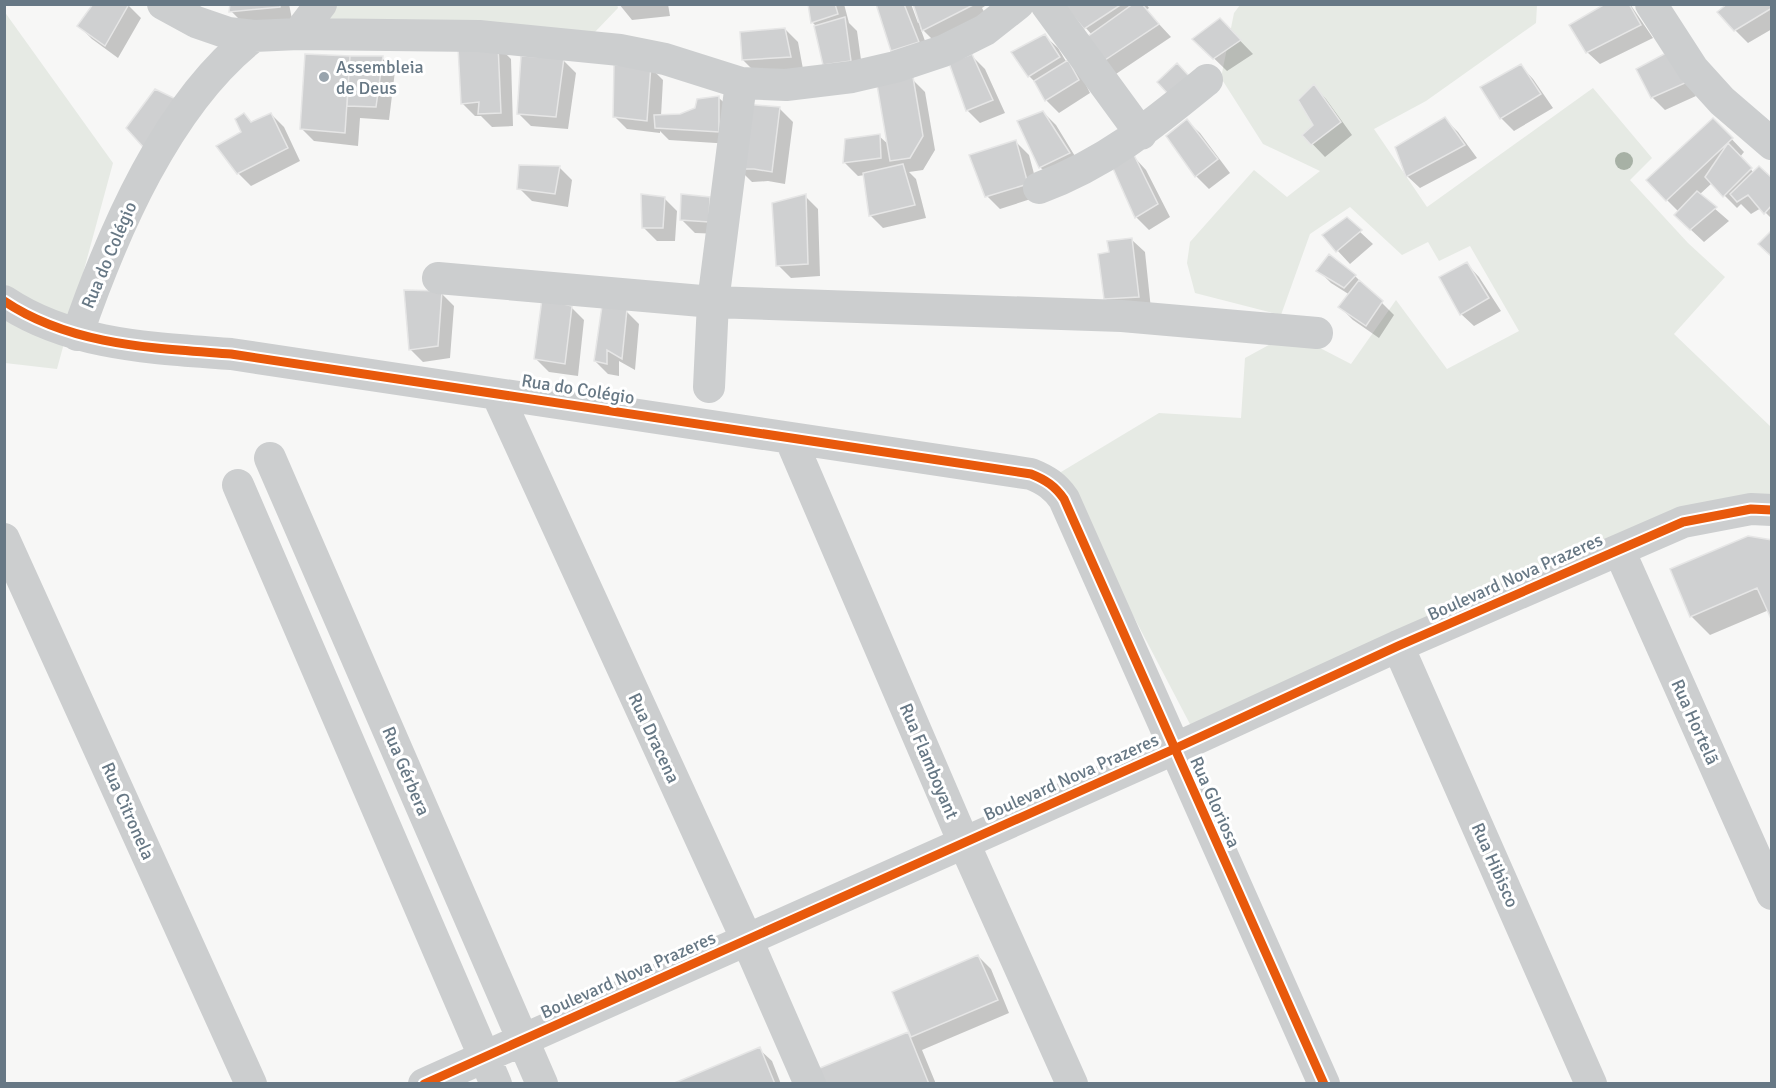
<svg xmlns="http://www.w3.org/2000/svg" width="1776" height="1088" viewBox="0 0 1776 1088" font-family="Signika,sans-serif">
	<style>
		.green { fill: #e6eae4 }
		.shadow { fill: #0003 }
		.building { fill: #cfd0d1; stroke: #e6e6e6; stroke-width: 1.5 }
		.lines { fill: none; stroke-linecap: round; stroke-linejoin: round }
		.street { stroke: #cccecf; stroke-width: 32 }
		.cycleway-casing { stroke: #fff; stroke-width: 13 }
		.cycleway { stroke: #e8590c; stroke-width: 9 }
		.tree { fill: #a7b1a5 }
		.poi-dot { fill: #99a4ad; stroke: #fff; stroke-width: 2 }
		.labels { text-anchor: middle; stroke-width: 6; stroke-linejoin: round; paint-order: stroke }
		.poi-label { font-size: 18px; fill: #677885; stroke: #fff; text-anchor: start }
		.street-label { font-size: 18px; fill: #677885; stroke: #fff }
	</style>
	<rect width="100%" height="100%" fill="#f7f7f6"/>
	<path class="green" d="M335,4h282l1,4 -24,25 -265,-13z
		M1240,5h297l-1,18 -110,78 -52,28 53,78 166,-119 59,70 -22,22 58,63 37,34 -51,57 97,93v83l-20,-1 -560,217 -120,-229 -15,-22 103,-62 82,5 4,-60 46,-25 60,31 45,-64 51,69 72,-38 -49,-85 -31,15 -11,-19 -26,13 -52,-48 -40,27 -29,81 -86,-22 -8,-30 3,-21 64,-72 33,27 33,-26 -57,-27 -42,-66 13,-65z
		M4,11l109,152 -56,206 -52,-6z"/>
	<path class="shadow" d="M231,4h58l3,15 -48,5 -13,-13z
		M619,4h49l2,12 -38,4z
		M809,4h35l5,19 8,8 6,43 -39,-10 -7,-37 -5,-5z
		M877,4h34l7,19 2,-1 -5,-18h73l-6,4 5,9 -51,26 -16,-16 10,28 -25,8 -13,-13z
		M1065,4h81l3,4 -3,2 25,27 -58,39 -21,-41z
		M1608,4h22l23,34 -53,26 -13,-12z
		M1772,4v25l-24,14 -13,-13z
		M128,5l13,13 -23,40 -26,-19 -13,-13z
		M1220,20l33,34 -26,17 -33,-32z
		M785,29l13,13 5,27 -47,4 -13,-13z
		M1045,36l13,12 9,15 14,12 9,18 -31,20 -13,-13 -9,-16 -8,-8z
		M498,46l13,13 2,67 -21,1 -11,-11h-6l-13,-13z
		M306,56l76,2 13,13 -6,49 -29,-2 -2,28 -44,-5 -13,-13z
		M972,56l13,13 20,44 -25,10 -13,-13z
		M563,60l13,13 -8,56 -37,-3 -13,-13z
		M1521,66l12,13 20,29 -39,23 -13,-13z
		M650,67l13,13 -2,36 19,-1 39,-17 13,12 -1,34 -62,-4 -9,-9v2l-33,-4 -13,-13z
		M1679,67l17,29 -31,14 -13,-13z
		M912,79l13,13 10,58 -12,20 -14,2 7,7 10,39 -43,10 -13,-13 -5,-40 -7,1 -13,-13 2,-22 32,-5 10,9z
		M1314,86l12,13 26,36 -27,22 -21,-22 11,-10z
		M780,109l13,13 -8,62 -17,-3 -16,1 -13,-13z
		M1043,112l13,13 25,41 -28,14 -13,-13z
		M271,114l13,13 16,34 -49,25 -13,-13 5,-40 9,-10z
		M1445,119l13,13 19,26 -57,30 -13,-12z
		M1187,121l13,12 30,40 -21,16 -13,-13 -28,-40z
		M1726,133l18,19 -4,5 14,16 18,7v39l-11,-11 -10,6 -10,-10 -4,4 -25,-25 -13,12 30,26 -25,21 -15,-14 -10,-16 -12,-12z
		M1016,142l13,13 11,41 -40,13 -13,-13z
		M1134,157l12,13 24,47 -21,13 -13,-13z
		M559,167l13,13 -4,27 -36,-6 -13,-13z
		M805,196l13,13 2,67 -29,2 -13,-13z
		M664,198l13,13 -2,30h-18l-13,-13z
		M710,198l12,13 -1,23 -26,-1 -13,-13z
		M1346,219l27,25 -23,20 -26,-28z
		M1132,240l13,12 6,57 -33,2 -13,-13z
		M1467,264l12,13 22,34 -27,15 -13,-12z
		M1318,270l37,6 39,39 -15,23 -26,-18 -13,-13 10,-12 -19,-12z
		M441,293l13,13 -4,52 -27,4 -13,-13z
		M571,307l13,13 -6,56 -29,-4 -13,-13z
		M626,311l13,13 -4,46 -16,-9v15l-11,-2 -13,-13z
		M1772,541l-3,69 -59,25 -19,-19z
		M978,956l13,13 18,44 -87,37 14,34h-114l-5,-13 93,-39z
		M759,1049l13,12 9,23h-105z"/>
	<path class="building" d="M93,4h36l-24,42 -28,-20z
		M230,4h50v3l-51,5z
		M808,4h27l3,10 -27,9z
		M876,4h28l15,38 -28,9z
		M913,4h62l-53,27z
		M1063,4h59l-38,25z
		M1133,4h9l17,20 -60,40 -15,-25z
		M1605,4h24l12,21 -55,28 -17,-28z
		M1727,4h45v4l-38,23 -17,-19z
		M845,17l6,44 -28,4 -9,-39z
		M1220,18l21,22 -28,19 -21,-20z
		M785,28l6,29 -49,3 -2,-28z
		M1045,34l15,23 -32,20 -17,-25z
		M498,44l3,69 -23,1 1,-12 -18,2 -3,-57z
		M1666,53l19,30 -34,15 -15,-29z
		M305,54l45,2 -5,77 -45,-4z
		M972,54l21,46 -27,11 -17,-48z
		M350,56h33l-7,51 -29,-1z
		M521,56l43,2 -8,59 -39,-3z
		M1068,60l11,20 -34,21 -11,-20z
		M1177,63l12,13 -20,19 -12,-13z
		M1521,64l20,30 -41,25 -20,-32z
		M614,65h37l-4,56 -34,-4z
		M913,77l10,59 -13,22 -20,3 -13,-76z
		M1314,84l27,38 -30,23 -9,-10 11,-10 -15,-25z
		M155,89l23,11 -33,49 -19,-21z
		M719,96v36l-64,-4 -1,-13 26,-1 15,-6 2,-9z
		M745,104l35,3 -8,65 -18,-3h-17z
		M1043,111l27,42 -31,15 -22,-47z
		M244,113l7,9 20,-9 17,35 -51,26 -21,-28 25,-14 -6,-13z
		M1445,117l20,28 -59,32 -11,-30z
		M1713,118l20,20 -67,63 -20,-21z
		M1187,119l31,40 -23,18 -29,-41z
		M880,134l1,24 -38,5 2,-24z
		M1016,140l12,44 -43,13 -16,-42z
		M1728,143l24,25 -29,29 -18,-20z
		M1134,155l24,49 -23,14 -24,-54z
		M903,164l12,41 -46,11 -6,-43z
		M519,165l41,1 -5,28 -38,-5z
		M1759,166l13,12v27l-8,9 -16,-19 -11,7 -7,-8z
		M1697,191l20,16 -27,23 -16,-15z
		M641,194l24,3 -2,31h-21z
		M681,194l29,3 -1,25 -29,-2z
		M806,194l2,70 -32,2 -4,-63z
		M1347,217l15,13 -26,22 -14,-17z
		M1772,230v27l-14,-13z
		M1132,238l7,59 -35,2 -6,-45 11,-2 -2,-11z
		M1329,254l27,21 -12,13 -28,-17z
		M1467,262l22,36 -29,17 -21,-38z
		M1359,280l24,21 -17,25 -28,-19z
		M404,290l38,1 -4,55 -29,4z
		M542,299l30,7 -7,58 -31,-5z
		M602,306l25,3 -5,50 -15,-9v14l-13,-3z
		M1748,536l24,4v81l-15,-33 -67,29 -20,-48z
		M978,955l20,45 -87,37 -19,-45z
		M908,1032l21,52h-108l-6,-14z
		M760,1047l15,37h-103z"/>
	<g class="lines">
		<path class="street" d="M163,4l33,18 32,11 26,3 44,-2 181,2 141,14 45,9 76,24 45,2 66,-8 43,-10 48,-16 42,-21 33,-26
			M1046,4l95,130
			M1651,4l42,65 29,32 50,43
			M298,34l23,-30
			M1039,188c67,-25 113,-63 168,-108
			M438,278l275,24 409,14 195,17
			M4,301c67,45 150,47 227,53l800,120c15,6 24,12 33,25l260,585
			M77,335c35,-101 90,-232 177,-299
			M709,387l4,-85 28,-219
			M497,394l250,546 63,144
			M790,438l174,405 108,241
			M270,458l272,626
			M238,485l258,599
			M4,539l247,545
			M1619,550l153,344
			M1398,646l193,438
			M424,1084l750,-335 224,-103 285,-124 68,-13 21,1"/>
		<g class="cycleway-casing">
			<path id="cycleway" d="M4,301c67,45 150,47 227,53l800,120c15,6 24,12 33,25l260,585
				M424,1084l750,-335 224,-103 285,-124 68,-13 21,1"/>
		</g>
		<use href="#cycleway" class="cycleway"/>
	</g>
	<circle class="tree" cx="1624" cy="161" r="9"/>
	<circle class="poi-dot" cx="324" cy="77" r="6"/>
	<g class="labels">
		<g class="poi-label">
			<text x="336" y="73">Assembleia<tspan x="336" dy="21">de Deus</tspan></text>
		</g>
		<g class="street-label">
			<text transform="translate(109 255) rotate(-67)" y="6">Rua do Colégio</text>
			<text transform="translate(578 389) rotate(9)" y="6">Rua do Colégio</text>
			<text transform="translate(1515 577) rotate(-24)" y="6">Boulevard Nova Prazeres</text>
			<text transform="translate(1695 722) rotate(66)" y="6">Rua Hortelã</text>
			<text transform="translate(654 738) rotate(65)" y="6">Rua Dracena</text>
			<text transform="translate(929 761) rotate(67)" y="6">Rua Flamboyant</text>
			<text transform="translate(406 771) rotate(67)" y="6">Rua Gérbera</text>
			<text transform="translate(1071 777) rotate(-24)" y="6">Boulevard Nova Prazeres</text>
			<text transform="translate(1215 802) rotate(66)" y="6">Rua Gloriosa</text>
			<text transform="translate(128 811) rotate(66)" y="6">Rua Citronela</text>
			<text transform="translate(1495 865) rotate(66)" y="6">Rua Hibisco</text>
			<text transform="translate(628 975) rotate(-24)" y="6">Boulevard Nova Prazeres</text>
		</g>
	</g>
	<rect width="1776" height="1088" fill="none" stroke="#677885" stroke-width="12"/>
</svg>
